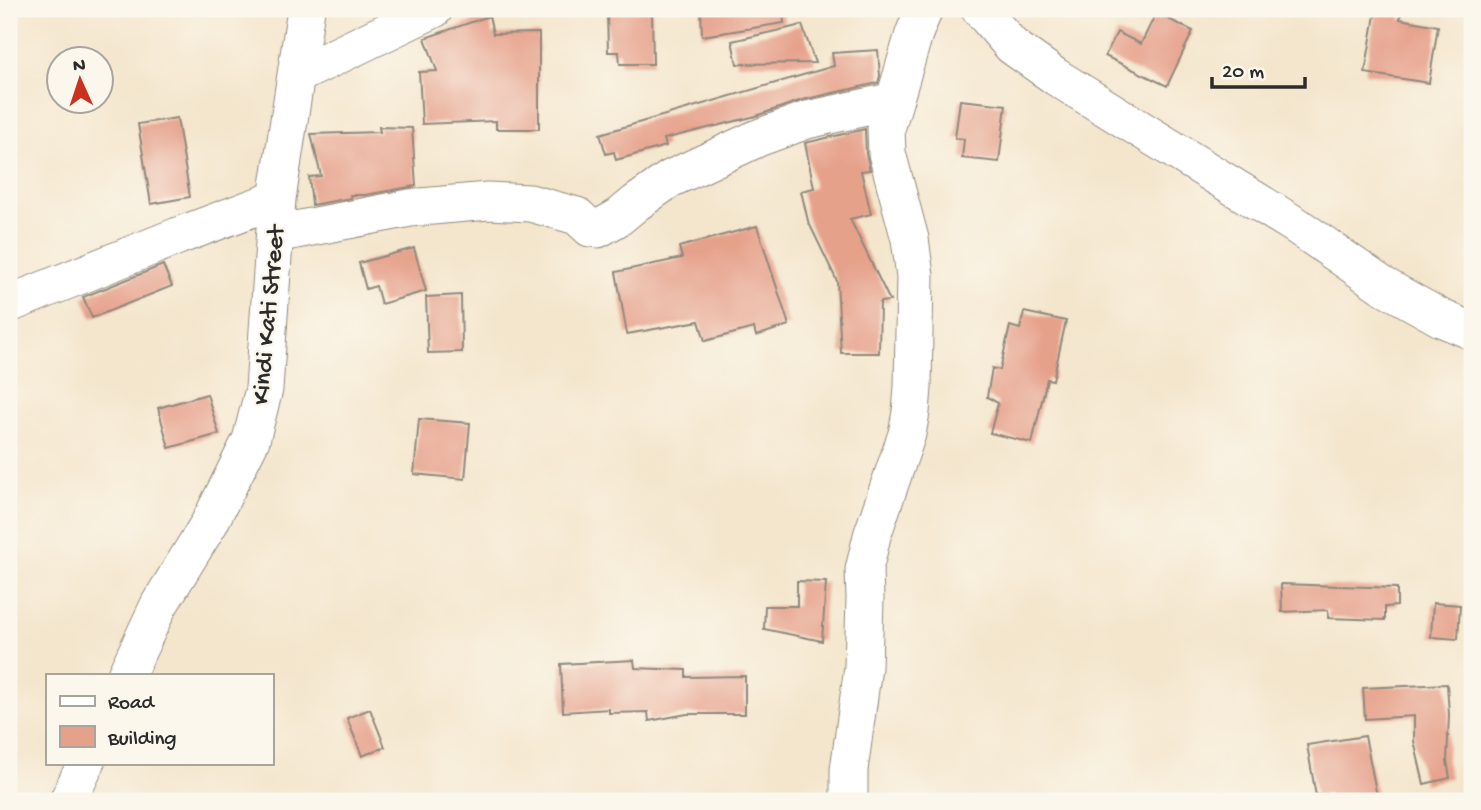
<svg xmlns="http://www.w3.org/2000/svg" width="1481" height="810" viewBox="0 0 1481 810" font-family="'Gochi Hand',sans-serif">
	<style>
		.building { fill: #e6a18b }
		.lines { fill: none; stroke-linecap: round; stroke-linejoin: round }
		.minor-casing { stroke: #90887c; stroke-width: 39 }
		.minor { stroke: #fff; stroke-width: 37 }
		.labels { text-anchor: middle; stroke-width: 5; stroke-linejoin: round; paint-order: stroke }
		.street-label { font-size: 26px; fill: #2b2b2b; stroke: #fbf7ec }
	</style>
	<rect width="100%" height="100%" fill="#fbf7ec"/>
	<filter id="ink" filterUnits="userSpaceOnUse"><feTurbulence type="fractalNoise" baseFrequency=".0143" numOctaves="2"/><feDisplacementMap in="SourceGraphic" scale="14" xChannelSelector="R" yChannelSelector="G"/><feConvolveMatrix kernelMatrix="1 2 1 2 8 2 1 2 1" color-interpolation-filters="sRGB"/></filter>
	<filter id="wash" filterUnits="userSpaceOnUse"><feTurbulence type="fractalNoise" baseFrequency=".00686" numOctaves="4" result="noise"/><feDisplacementMap in="SourceGraphic" scale="28" xChannelSelector="R" yChannelSelector="G"/><feGaussianBlur stdDeviation="1.57" result="paint"/><feColorMatrix in="noise" values="0 0 0 0 0 0 0 0 0 0 0 0 0 0 0 0 0 1.4 0 .05"/><feComposite in="paint" operator="in"/></filter>
	<g filter="url(#wash)">
		<rect width="100%" height="100%" fill="#f4e6cd"/>
		<g id="blocks">
			<path class="building" d="M607,9h45l1,55h-33l-1,-12h-11z
				M701,9h82l1,14 -82,13z
				M1376,9h26l-2,10 38,7 -9,57 -64,-10z
				M1156,13l37,18 -26,55 -62,-30 12,-24 24,12z
				M489,16l4,18 46,-1v96h-43v-8l-74,3 -3,-52 18,-1 -12,-33z
				M802,25l13,38 -78,1 -5,-23z
				M878,50l2,26 -2,7 -76,17 -46,16 -92,23 2,7 -50,14 -2,-8 -8,2 -6,-20 234,-68 -2,-13z
				M960,100l46,5 -7,57 -37,-4 2,-19 -9,-1z
				M177,118l13,79 -39,7 -13,-80z
				M379,127l33,1 4,58 -51,9h-15l1,3 -39,7 -3,-28 12,-1 -10,-42 69,-2z
				M865,129l1,25 4,16 -9,1 10,43 -21,5 40,82 -10,1 -1,51h-38l-4,-72 -29,-60 -7,-30 13,-3 -9,-45z
				M757,226l32,99 -33,11 -2,-8 -49,13 -6,-20 -72,13 -11,-62 66,-14 -3,-11z
				M414,248l12,43 -45,13 -5,-18 -10,3 -7,-26z
				M163,265l9,21 -80,32 -9,-21z
				M461,295l1,57 -34,1 -2,-56z
				M1024,312l42,9 -13,59 -6,-1 -15,64 -42,-10 8,-30 -11,-6 5,-29 8,2 10,-44 10,3z
				M207,394l12,40 -50,14 -11,-40z
				M419,419l51,4 -5,56 -51,-5z
				M797,581l29,1 -4,59 -58,-12 1,-23h32z
				M1281,584l116,4v18l-12,1v13l-57,-2v-8l-46,2z
				M1433,603l27,2 -2,34 -27,-2z
				M634,660l1,8 51,2v7l59,-1v38h-58l-38,7 -1,-9 -39,1v-4l-46,3 -2,-48z
				M1447,684l2,31 -2,46 3,17 -26,6 -10,-43v-25l-49,3 -2,-31z
				M370,709l15,38 -23,9 -15,-38z
				M1365,736l13,65h-49l-1,-7 -12,2 -9,-51z"/>
		</g>
	</g>
	<g filter="url(#ink)">
		<use href="#blocks" fill-opacity="0" stroke="#90887c" stroke-width="2"/>
		<g class="lines">
			<g class="minor-casing">
				<path id="minor" d="M980,9l32,37 44,31 241,149 85,59 59,33 31,13
					M297,75l137,-66
					M275,234l135,-26 78,-7 42,2 47,13 13,12 8,1 21,-12 17,-14 34,-24 88,-41 49,-18 87,-19
					M9,304l169,-68 99,-37
					M126,675l33,-70 51,-83 41,-82 13,-51 13,-190 29,-190
					M68,801l18,-38
					M849,801v-31l14,-103 2,-69 -1,-28 8,-34 35,-102 4,-22 2,-25 2,-111 -5,-37 -23,-86 -1,-24 28,-95 10,-25"/>
			</g>
			<use href="#minor" class="minor"/>
		</g>
	</g>
	<g class="labels">
		<g class="street-label">
			<text transform="translate(266 315) rotate(-85)" y="9">Kindi Kati Street</text>
		</g>
	</g>
	<rect width="1481" height="810" fill="none" stroke="#fbf7ec" stroke-width="35"/>
	<rect x="46" y="674" width="228" height="91" fill="#fbf7ec" stroke="#a8a59f" stroke-width="2"/>
	<rect x="60" y="696" width="35" height="10" fill="#ffffff" stroke="#a8a59f" stroke-width="2"/>
	<text x="108" y="708" font-size="21" fill="#2b2b2b">Road</text>
	<rect x="60" y="726" width="35" height="21" fill="#e6a18b" stroke="#a8a59f" stroke-width="2"/>
	<text x="108" y="744" font-size="21" fill="#2b2b2b">Building</text>
	<g transform="translate(80 80) rotate(357)"><circle r="33" fill="#fbf7ec" stroke="#a8a59f" stroke-width="2"/>
	<path d="M0-5L12 26L0 18L-12 26Z" fill="#c8321e"/>
	<text y="-10" font-size="19" font-weight="bold" text-anchor="middle" fill="#2b2b2b">N</text>
	</g>
	<path d="M1212 77v10h93v-10" fill="none" stroke="#2b2b2b" stroke-width="3.5"/>
	<text x="1222" y="77" font-size="21" fill="#2b2b2b" stroke="#fbf7ec" stroke-width="5" paint-order="stroke">20 m</text>
</svg>
